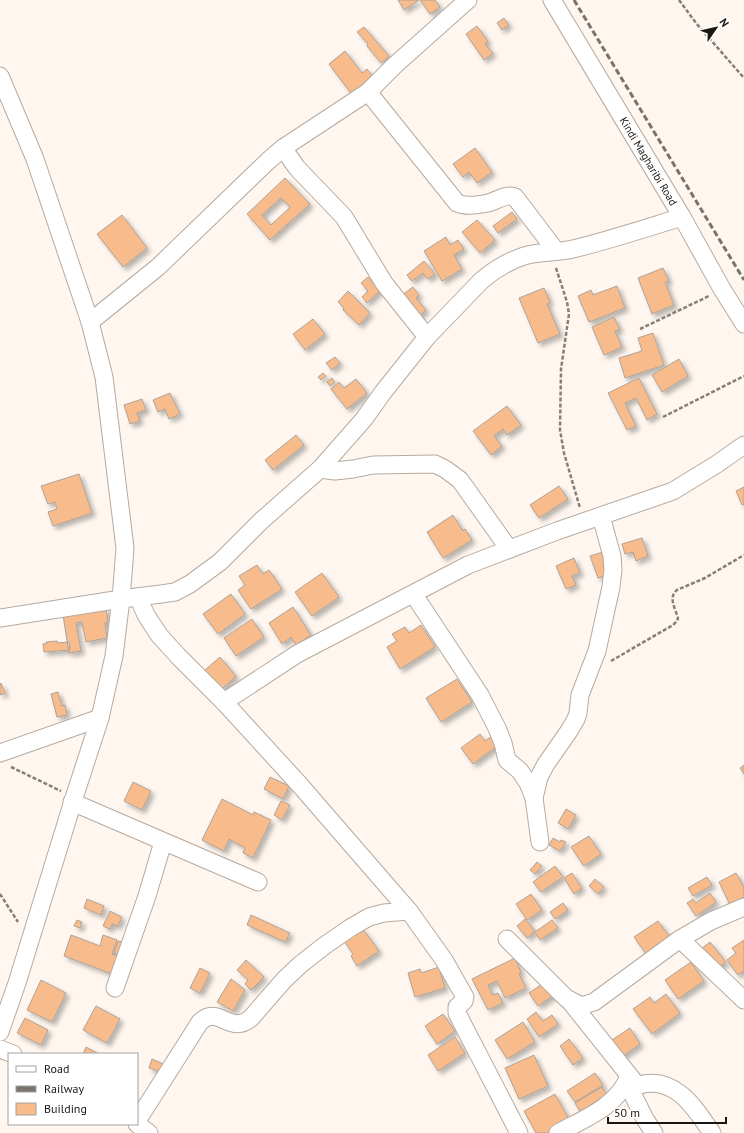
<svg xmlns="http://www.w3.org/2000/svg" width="744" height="1133" viewBox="0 0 744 1133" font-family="'PT Sans',sans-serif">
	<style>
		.building { fill: #f8bc8c; stroke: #afa297; fill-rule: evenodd; filter: url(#shadow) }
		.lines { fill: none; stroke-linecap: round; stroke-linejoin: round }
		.minor-casing { stroke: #b7aa9f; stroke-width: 19 }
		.path { stroke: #847f79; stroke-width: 2.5; stroke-dasharray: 4 2; stroke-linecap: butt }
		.minor { stroke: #fff; stroke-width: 17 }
		.rail { stroke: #79736e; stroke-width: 3; stroke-dasharray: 6 3; stroke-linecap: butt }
		.labels { text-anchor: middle; stroke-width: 3; stroke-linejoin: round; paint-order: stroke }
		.street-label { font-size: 11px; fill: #1a1612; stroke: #fff }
	</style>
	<defs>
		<filter id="shadow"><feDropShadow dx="3.5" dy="3.5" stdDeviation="2" flood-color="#0004"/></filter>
	</defs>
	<rect width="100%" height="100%" fill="#fef6ef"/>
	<path class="building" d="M398,0h21l-15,10z
		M420,0h15l5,7 -10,7z
		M504,18l5,7 -7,5 -5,-7z
		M477,26l11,15 -3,3 8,9 -9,7 -18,-26z
		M364,27l25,29 -8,7 -14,-17 1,-2 -11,-12z
		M345,51l17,22 5,-4 8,10 -22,17 -24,-32z
		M475,148l17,24 -15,11 -8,-11 -6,5 -10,-13z
		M285,178l25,26 -40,36 -23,-26zM281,198l9,9 -19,18 -9,-10z
		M512,212l5,7 -19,14 -5,-7z
		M122,215l25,33 -24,19 -26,-33z
		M477,220l18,20 -15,13 -18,-21z
		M446,237l4,8 8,-5 6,9 -10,6 8,14 -20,12 -18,-30z
		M424,261l11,13 -7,5 -5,-6 -11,8 -5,-6z
		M663,268l6,13 -4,1 9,23 -22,9 -14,-36z
		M368,277l12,14 -13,12 -5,-6 6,-6 -7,-8z
		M617,286l8,22 -36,14 -11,-26 13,-6 2,5z
		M413,287l6,8 -3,3 10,12 -8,7 -17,-21z
		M544,288l6,14 -3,2 13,30 -22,9 -19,-45z
		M348,291l22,22 -11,12 -16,-15 1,-2 -6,-6z
		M614,317l6,12 -5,2 7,16 -18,8 -12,-28z
		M313,319l12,15 -20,16 -12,-16z
		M653,333l11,32 -39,13 -6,-20 23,-7 -4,-13z
		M335,357l5,6 -8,7 -6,-7z
		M679,359l9,17 -26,16 -10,-17z
		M323,373l3,3 -5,4 -3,-3z
		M332,378l3,4 -5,4 -3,-4z
		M639,378l18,36 -10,6 -11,-22 -11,5 11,23 -9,4 -19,-37z
		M356,379l11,14 -20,16 -16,-20 8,-7 5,6z
		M170,393l10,21 -11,5 -4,-10 -7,3 -5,-12z
		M142,399l4,11 -9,3 3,8 -10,3 -6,-19z
		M507,406l14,19 -14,10 -4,-6 -9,7 8,10 -11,9 -18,-24z
		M296,435l8,10 -31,25 -8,-10z
		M79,474l13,39 -39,13 -5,-14 9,-3 -2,-7 -7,2 -7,-18z
		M559,486l9,13 -29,19 -9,-13z
		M744,487v17l-2,1 -6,-14z
		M453,515l10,16 2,-2 7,11 -29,18 -16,-26z
		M642,538l6,18 -12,5 -3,-9 -8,2 -3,-10z
		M606,551l3,8 -6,5 4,11 -9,3 -8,-22z
		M574,558l6,15 -8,3 4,9 -10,4 -10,-23z
		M257,565l6,9 6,-4 13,19 -31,20 -13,-19 7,-5 -6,-9z
		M322,573l17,24 -27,19 -17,-24z
		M231,594l14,20 -27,20 -15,-20z
		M293,607l18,28 -15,10 -5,-8 -9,7 -13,-21z
		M106,608l2,14 -3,1 2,15 -21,4 -4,-20 -6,1 5,28 -12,2 -6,-38z
		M252,619l12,18 -28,19 -12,-18z
		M421,625l14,22 -35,22 -13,-22 10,-6 -5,-7 13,-7 4,6z
		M57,641l1,2 11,-1 1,8 -26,2 -1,-8 4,-1 -1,-1z
		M220,657l16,19 -14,13 -17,-19z
		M457,679l15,23 -31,20 -15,-24z
		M1,683l4,10 -5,2v-11z
		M58,692l4,14 3,-1 2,10 -10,2 -6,-23z
		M480,734l5,7 10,-7 6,9 -28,21 -12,-16z
		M744,765v9l-4,-6z
		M270,777l19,9 -6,13 -19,-10z
		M133,782l18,9 -9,19 -18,-9z
		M222,799l31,16 1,-3 17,8 -18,38 -10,-5 2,-5 -16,-9 -5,12 -22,-11z
		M281,801l9,4 -8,15 -8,-5z
		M566,809l10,6 -8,14 -10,-6z
		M589,836l12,18 -17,12 -13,-19z
		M553,838l7,4 1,-2 5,2 -6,9 -11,-6z
		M537,862l5,4 -7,8 -5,-4z
		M555,866l8,11 -22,15 -8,-10z
		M572,873l10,15 -8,6 -10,-16z
		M736,873l8,14v10l-14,8 -11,-23z
		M707,877l5,8 -19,11 -5,-8z
		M595,879l9,8 -6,7 -9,-8z
		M710,893l6,9 -20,14 -9,-13 6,-4 3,4z
		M531,894l11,16 -15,10 -11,-16z
		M87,899l17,7 -3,9 -17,-7z
		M563,903l5,7 -13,9 -5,-7z
		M110,911l12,6 -4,9 -6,-2 -2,5 -7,-3z
		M251,915l39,18 -5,9 -38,-17z
		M525,919l10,12 -8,7 -10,-12z
		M77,920l5,2 -2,6 -6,-2z
		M552,920l6,8 -18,12 -5,-8z
		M658,921l15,20 -24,17 -15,-21z
		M362,928l17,23 -22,15 -6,-10 2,-2 -9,-13z
		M71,935l29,11 3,-11 14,5 -5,14 6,2 -6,18 -48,-18z
		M744,940v31l-6,4 -11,-15 9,-7 -4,-5z
		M118,941l9,2 -5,13 -8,-3z
		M710,942l16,20 -10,7 -15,-20z
		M515,958l6,14 -2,2 7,14 -21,10 -8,-17 -9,4 5,10 5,-2 5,10 -15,7 -16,-31z
		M246,960l18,17 -13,13 -6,-6 3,-4 -11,-10z
		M691,962l13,19 -26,18 -13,-19z
		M439,967l6,21 -30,9 -7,-24 12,-4 1,4z
		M200,968l10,5 -10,20 -10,-5z
		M231,979l14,11 -12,21 -16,-9z
		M41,980l25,13 -14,29 -25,-12z
		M545,982l9,13 -16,11 -9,-13z
		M666,994l14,19 -28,21 -19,-25 17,-12 4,6z
		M96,1006l24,13 -13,24 -24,-13z
		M536,1012l7,9 9,-6 6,9 -19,13 -12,-18z
		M443,1014l12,17 -18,13 -12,-18z
		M25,1018l23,12 -7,15 -24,-12z
		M523,1022l12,20 -28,17 -12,-19z
		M630,1028l10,16 -20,14 -11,-16z
		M455,1037l10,16 -27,18 -10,-16z
		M569,1039l14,19 -10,7 -13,-19z
		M86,1047l13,7h-16z
		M534,1055l14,31 -29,13 -14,-31z
		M152,1059l11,5 -3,8 -11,-4z
		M595,1073l8,12 -28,17 -8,-11z
		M602,1087l7,11 -27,17 -7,-12z
		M555,1094l15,27 -22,12h-12l-12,-22z"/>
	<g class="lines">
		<g class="minor-casing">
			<g id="minor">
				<path id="s1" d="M552,0l130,217 40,72 22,35"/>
				<path d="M0,76l35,83 55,163 14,55 21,171 -4,51 -7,57 -14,62 -26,80 -57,185 -17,49"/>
				<path d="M368,92l89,111c9,4 22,2 31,0 8,-2 19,-10 27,-6l41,54"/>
				<path d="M283,148l14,20 47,49 40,66 43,54"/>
				<path d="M90,322l68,-55 110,-106 15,-13 85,-56 27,-27 73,-65"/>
				<path d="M320,469l15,2 18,-2 20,-4 62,-1 10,5 15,11 49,69"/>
				<path d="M414,595l66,100 17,33 6,15 4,17 13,11 8,12 6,15 6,44"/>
				<path d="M138,597l8,18 13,20 19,21 46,46 75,82 110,127 35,49 21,37 -1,4 -7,6v6l62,120"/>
				<path d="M0,618l121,-19 40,-5 14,-2 15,-8 30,-22 41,-41 59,-52 44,-50 20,-28 43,-54 55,-57c12,-10 27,-19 42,-24 16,-5 33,-3 49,-7 37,-9 73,-21 109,-32"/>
				<path d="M224,702l73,-48 171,-89 89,-34 116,-40 44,-27 27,-19"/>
				<path d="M0,753l100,-35"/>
				<path d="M534,798l5,-21 7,-13 23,-33 7,-12 2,-6 2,-18 17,-44 14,-64 2,-17 -1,-14 -11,-40"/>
				<path d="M72,802l186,80"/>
				<path d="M507,939l59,59 15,8 13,-4 86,-63 31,-18 33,-14"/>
				<path d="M680,939l64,61"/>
				<path d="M115,988l32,-92 16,-54"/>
				<path d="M569,1000l67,84 3,1c36,-10 56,23 73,48"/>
				<path d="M0,1049l13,5"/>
				<path d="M627,1083l18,36 9,14"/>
				<path d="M137,1121l63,-99c19,-18 29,14 51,-4l33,-38 17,-16 23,-18 26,-18 19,-11 15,-4 25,-2"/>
				<path d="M137,1124l12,9"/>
				<path d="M558,1133c26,-14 60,-27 71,-57"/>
			</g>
		</g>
		<path class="path" d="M679,0l17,23 48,55
			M556,268l11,34 2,12 -8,55 -1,61 4,23 16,55
			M640,329l69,-33
			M663,417l81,-41
			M611,661l62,-36 4,-4 1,-3c-3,-10 -10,-21 -1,-28l28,-12 39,-23
			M11,767l50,24
			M0,894l18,28"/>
		<use href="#minor" class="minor"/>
		<path class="rail" d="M574,0l170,280"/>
	</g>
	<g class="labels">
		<g class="street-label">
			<text dy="4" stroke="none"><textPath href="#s1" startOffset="188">Kindi Magharibi Road</textPath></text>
		</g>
	</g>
	<rect x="8" y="1053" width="130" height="72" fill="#ffffff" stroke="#a3a2a0"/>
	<rect x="16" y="1066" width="20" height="6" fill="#ffffff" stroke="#a3a2a0"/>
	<text x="44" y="1073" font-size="12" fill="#1a1612">Road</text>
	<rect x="16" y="1086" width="20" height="6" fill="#79736e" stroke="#a3a2a0"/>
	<text x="44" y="1093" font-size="12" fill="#1a1612">Railway</text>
	<rect x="16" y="1103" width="20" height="12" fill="#f8bc8c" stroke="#a3a2a0"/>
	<text x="44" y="1113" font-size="12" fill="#1a1612">Building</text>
	<g transform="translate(716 28) rotate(56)" stroke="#ffffff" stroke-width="3" paint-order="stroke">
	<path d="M0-3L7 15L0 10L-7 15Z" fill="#1a1612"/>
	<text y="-6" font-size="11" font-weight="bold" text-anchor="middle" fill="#1a1612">N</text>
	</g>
	<path d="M608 1117v6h118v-6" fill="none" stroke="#1a1612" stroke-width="2"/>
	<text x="614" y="1117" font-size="12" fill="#1a1612" stroke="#ffffff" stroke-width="3" paint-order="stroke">50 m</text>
</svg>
